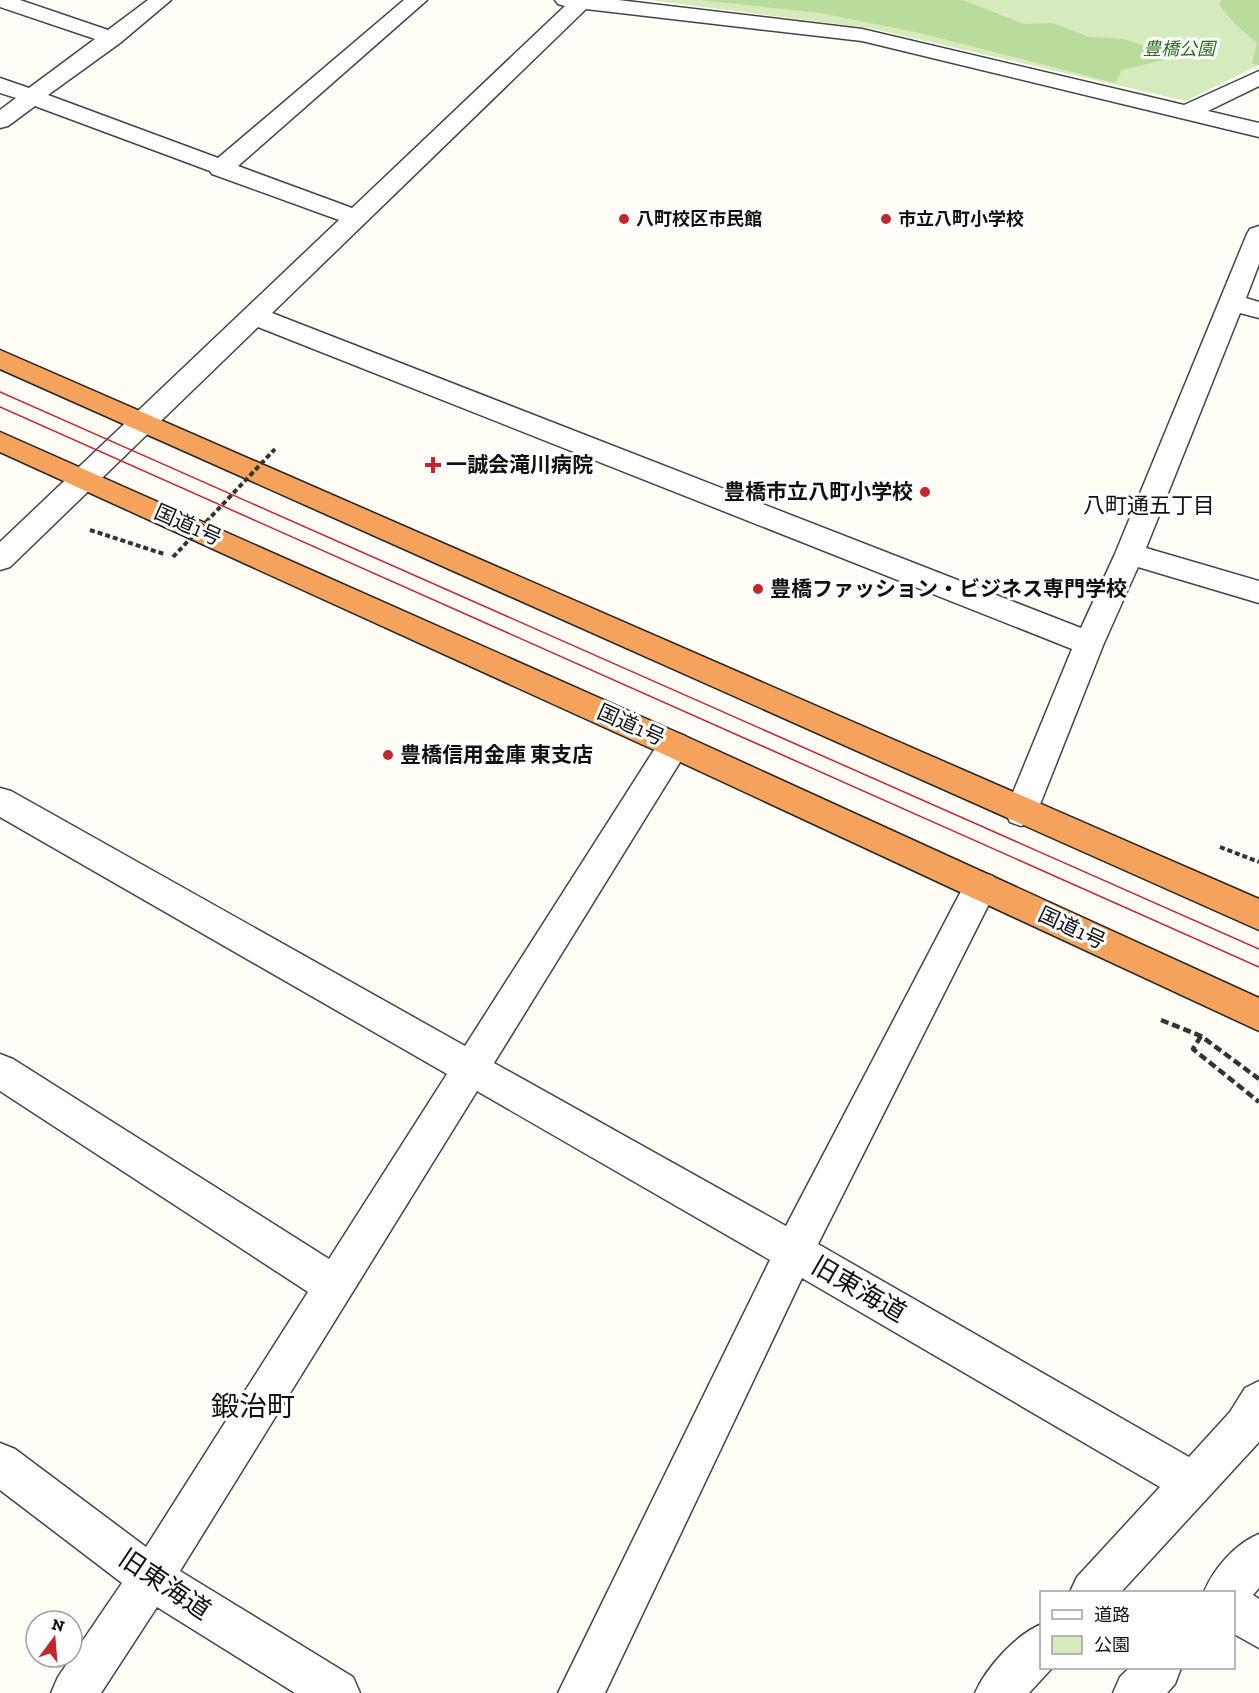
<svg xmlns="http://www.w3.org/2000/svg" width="1259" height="1693" viewBox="0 0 1259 1693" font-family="'Zilla Slab','Noto Sans JP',serif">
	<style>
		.green { fill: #d5ebbd }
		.forest { fill: #b9dc9c }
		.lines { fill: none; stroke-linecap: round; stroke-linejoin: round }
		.minor-casing { stroke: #444; stroke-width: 3 }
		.highway-casing { stroke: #222; stroke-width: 3 }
		.path-far1 { stroke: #333; stroke-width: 4; stroke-dasharray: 5 3; stroke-linecap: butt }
		.path { stroke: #333; stroke-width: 4.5; stroke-dasharray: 8 4; stroke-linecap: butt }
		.minor { fill: #fff; fill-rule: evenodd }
		.highway { fill: #f5a25d; fill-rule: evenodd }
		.tram { stroke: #c4262e; stroke-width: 1.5 }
		.path-bridge { stroke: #333; stroke-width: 4; stroke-dasharray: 5 3; stroke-linecap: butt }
		.poi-dot { fill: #c4262e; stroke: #fff; stroke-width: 2 }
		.labels { text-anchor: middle; stroke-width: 6; stroke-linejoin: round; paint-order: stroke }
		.far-park-label { font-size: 18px; font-style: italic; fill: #2f6b1f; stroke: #fff }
		.far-poi-label { font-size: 18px; font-weight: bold; fill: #111; stroke: #fff; text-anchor: start }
		.poi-label { font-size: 21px; font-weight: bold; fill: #111; stroke: #fff; text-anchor: start }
		.street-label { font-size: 21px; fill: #111; stroke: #fff }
		.neighbourhood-label { font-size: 22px; fill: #111; stroke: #fff }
		.near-street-label { font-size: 26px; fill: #111; stroke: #fff }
		.near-quarter-label { font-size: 28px; fill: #111; stroke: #fff }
	</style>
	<rect width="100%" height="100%" fill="#fffdf5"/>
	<path class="green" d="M649,0h610v65l-73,36 -317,-73z"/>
	<path class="forest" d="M700,0h263l61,24 29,-1 36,14 36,2 19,7 22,3 10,8 -54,13 -7,13 -195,-50 -100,-20z
		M1221,0h38v65l-7,-1 5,-21 -21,-18 -17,-20z"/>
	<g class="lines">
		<g class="minor-casing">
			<path id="minor" d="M0,0h20l88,30 40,-30h23l-51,43 -72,52 170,63 186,-158h23l-189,166 114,42 213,-202 -7,-2 -3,-4h63l244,29 322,76 75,-34v15l-51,25 51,12v14l-397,-96 -276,-32 -314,304 809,315 34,-74 132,-320 3,-5 9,-3v38l-13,34 13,4v16l-19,-5 -94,235 113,33v22l-121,-36 -34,76 -67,169 -5,10 -11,4 -11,-4 -5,-10 67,-163 -814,-322 -248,240 -10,3v-28l339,-322 -127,-46 -2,-3 -175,-65 -27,20 -8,2v-18l16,-12 -16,-5v-15l29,10 66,-49 -95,-32z
				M674,732l11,4 5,9 -5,9 -191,309 292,163 183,-350 12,-4 12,4 5,10 -180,358 371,213 41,-45 15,-24 14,-7v61l-138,150h-51l7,-15 83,-90 -358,-209 -197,415h-47l212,-433 -293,-169 -297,480 173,106 7,16h-65l-138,-86 -56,86h-50l7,-16 64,-94 -122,-93v-47l15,6 131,98 162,-255 -308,-201v-37l13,5 316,200 118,-185 -447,-257v-29l11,3 454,255 198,-310z
				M1259,1534v54l-6,7 6,4v49l-25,-14v-42h-30c10,-24 31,-48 55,-58z
				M1042,1624v44h10l-23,25h-54c11,-25 41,-59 67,-69z
				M1129,1668h52l-6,16 -8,9h-54l7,-16z"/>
		</g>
		<g class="highway-casing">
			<path id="highway" d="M0,350l1259,549v31l-1259,-561z
				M0,432l685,304 574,262v33l-596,-277 -663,-302z"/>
		</g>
		<path class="path-far1" d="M90,530l74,24
			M1220,847l39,15"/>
		<path class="path" d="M1161,1020l40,16 58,43
			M1201,1036l-8,13 66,53"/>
		<use href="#minor" class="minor"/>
		<use href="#highway" class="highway"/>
		<path class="tram" d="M0,392l1259,557
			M0,407l1259,560"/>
		<path class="path-bridge" d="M173,557l102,-108"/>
	</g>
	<g class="poi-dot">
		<circle cx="624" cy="219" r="6"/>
		<circle cx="886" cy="219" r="6"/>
		<path d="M430 456h6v6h6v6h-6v6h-6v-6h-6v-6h6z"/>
		<circle cx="925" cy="492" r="6"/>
		<circle cx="758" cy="589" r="6"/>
		<circle cx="388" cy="755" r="6"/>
	</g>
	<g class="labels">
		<g class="far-park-label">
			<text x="1179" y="55">豊橋公園</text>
		</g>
		<g class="far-poi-label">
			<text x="636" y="225">八町校区市民館</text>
			<text x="898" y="225">市立八町小学校</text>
		</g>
		<g class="poi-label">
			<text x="446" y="472">一誠会滝川病院</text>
			<text x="913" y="499" text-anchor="end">豊橋市立八町小学校</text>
			<text x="770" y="596">豊橋ファッション・ビジネス専門学校</text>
			<text x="400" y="762">豊橋信用金庫 東支店</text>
		</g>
		<g class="street-label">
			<text transform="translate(188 525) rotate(24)" y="7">国道1号</text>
			<text transform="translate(631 725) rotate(24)" y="7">国道1号</text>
			<text transform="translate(1072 928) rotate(25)" y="7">国道1号</text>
		</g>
		<g class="neighbourhood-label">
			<text x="1149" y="513">八町通五丁目</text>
		</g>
		<g class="near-street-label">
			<text transform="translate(859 1289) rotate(30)" y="9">旧東海道</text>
			<text transform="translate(165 1584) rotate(34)" y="9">旧東海道</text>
		</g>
		<g class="near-quarter-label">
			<text x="253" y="1416">鍛治町</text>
		</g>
	</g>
	<rect x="1040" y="1591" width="195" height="78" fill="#ffffff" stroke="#a0a0a0" stroke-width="1.5"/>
	<rect x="1052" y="1610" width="30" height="9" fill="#ffffff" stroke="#a0a0a0" stroke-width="1.5"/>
	<text x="1094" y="1621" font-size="18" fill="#111111">道路</text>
	<rect x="1052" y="1636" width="30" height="18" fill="#d5ebbd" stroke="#a0a0a0" stroke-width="1.5"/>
	<text x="1094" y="1651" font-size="18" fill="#111111">公園</text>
	<g transform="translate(54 1639) rotate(16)"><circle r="28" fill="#ffffff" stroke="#a0a0a0" stroke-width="1.5"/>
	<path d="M0-4.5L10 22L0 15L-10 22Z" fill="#c4262e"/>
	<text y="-9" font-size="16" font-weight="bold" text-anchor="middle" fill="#111111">N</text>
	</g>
</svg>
